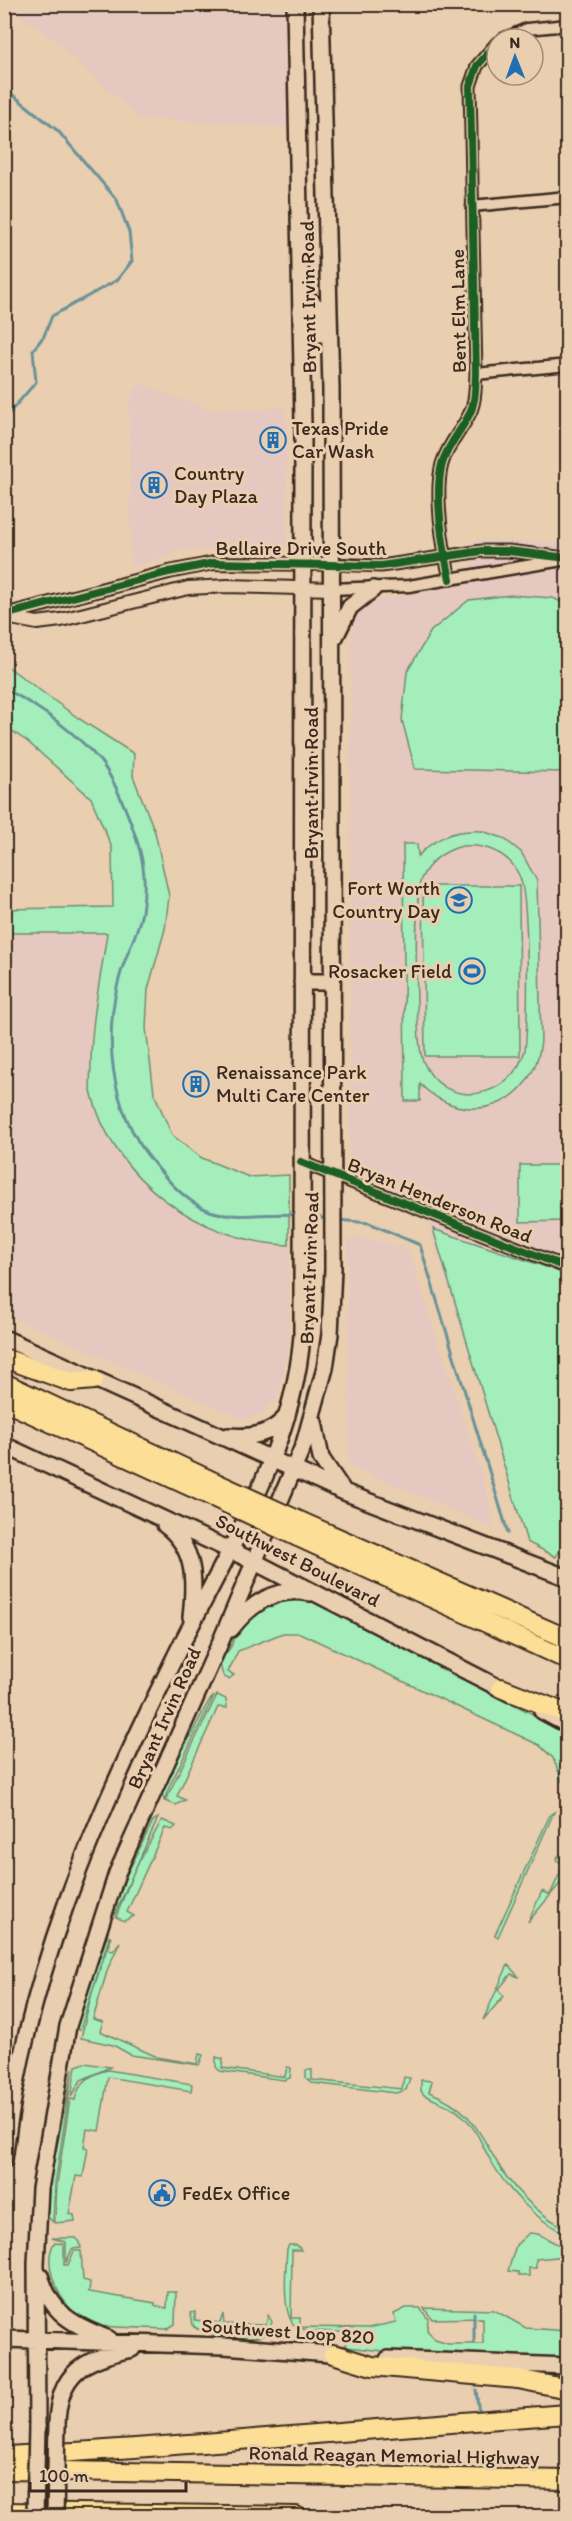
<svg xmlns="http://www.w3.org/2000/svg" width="572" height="2521" viewBox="0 0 572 2521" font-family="Itim,sans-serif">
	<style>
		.built { fill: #e5c8c0 }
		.green { fill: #a4eebc; stroke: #708c6d; stroke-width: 1.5; fill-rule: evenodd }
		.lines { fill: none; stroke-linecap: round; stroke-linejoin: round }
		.stream { stroke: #6a9298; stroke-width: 3 }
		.minor-casing { stroke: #3b2a1e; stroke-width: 15 }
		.tertiary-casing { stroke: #3b2a1e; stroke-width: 16 }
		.secondary-casing { stroke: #3b2a1e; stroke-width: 20 }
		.motorway-casing { stroke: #3b2a1e; stroke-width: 22 }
		.minor { stroke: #e9ceb0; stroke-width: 10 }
		.tertiary { stroke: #e9ceb0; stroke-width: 12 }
		.secondary { stroke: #e9ceb0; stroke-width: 15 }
		.motorway { stroke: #fcde96; stroke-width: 18 }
		.secondary-bridge-casing { stroke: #3b2a1e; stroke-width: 20; stroke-linecap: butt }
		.motorway-bridge-casing { stroke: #3b2a1e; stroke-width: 22; stroke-linecap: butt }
		.secondary-bridge { stroke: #e9ceb0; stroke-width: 15 }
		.motorway-bridge { stroke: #fcde96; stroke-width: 18 }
		.cycleway-casing { stroke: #e9ceb0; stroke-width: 11 }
		.cycleway { stroke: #1b5e20; stroke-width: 8 }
		.labels { text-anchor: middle; stroke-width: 6; stroke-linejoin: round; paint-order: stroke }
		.street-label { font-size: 20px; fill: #3b2a1e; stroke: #e9ceb0 }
		.poi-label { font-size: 20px; fill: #3b2a1e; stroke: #e9ceb0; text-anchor: start }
	</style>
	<rect width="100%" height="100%" fill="#e9ceb0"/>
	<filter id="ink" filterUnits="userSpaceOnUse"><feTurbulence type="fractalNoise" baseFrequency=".0167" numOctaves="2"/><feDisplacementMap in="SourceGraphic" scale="12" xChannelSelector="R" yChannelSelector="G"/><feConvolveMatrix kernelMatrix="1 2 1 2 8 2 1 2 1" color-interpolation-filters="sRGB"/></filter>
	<g filter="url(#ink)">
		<path class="built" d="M5,5h282l3,123 -151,-10 -87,-80z
			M141,384l69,26 76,-2 1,139 -108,3 -48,19 -2,-170z
			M471,541l96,2v1014l-40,-15 -102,-330 -75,-51 1,-523 6,-26 21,-12 92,-16z
			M107,933l-16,95v61l21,55 106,84 47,16 24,1v101l-12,52 -14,14 -19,7 -239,-105 -1,-379z
			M358,1237l50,12 76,233 10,46 -145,-63 -1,-226z"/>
		<path class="green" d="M511,595l42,3 14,7v167l-152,-3 -13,-49 5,-48 24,-41 38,-31z
			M4,664l74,54 56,36 -1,22 22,56 14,64 -4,33 -17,60 -2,39 8,65 18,42 30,23 47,19 40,-2v70c-89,-3 -177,-66 -198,-154 -2,-8 0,-19 0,-27 0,-45 10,-87 16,-131h-102v-24l108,-2 -1,-59 -21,-50 -63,-56 -23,-16z
			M566,790h2l-1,171h-2z
			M482,831l21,7 18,14 16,29 4,160c-6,65 -75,90 -121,43v17h-15l-2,-257h14l1,12c17,-19 38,-27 64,-25zM462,846c24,-2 47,7 57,29 11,21 9,147 6,175 -13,50 -81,62 -102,11 -8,-20 -9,-162 -2,-182 8,-18 23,-28 41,-33z
			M423,886h96l1,170h-95z
			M566,977h2l-1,165h-2z
			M520,1165h47v56l-47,1z
			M433,1229l134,45 1,260 -12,23 -29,-15z
			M310,1598l257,134v61l-14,-35 -14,-13 -239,-112h-17l-45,18 -10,21 6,3 -5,4 -5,-2c-10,-22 5,-22 8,-33 8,-34 45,-45 78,-46z
			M217,1695l9,4 1,9 -9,-1 -41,89 8,4 -9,5 -11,-4z
			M214,1696l-44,89 -6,15 -3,-9 48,-90z
			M554,1812l-56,125 -3,-2 55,-120z
			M158,1818l-44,98 -2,-11 41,-84z
			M162,1820l14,6 -4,4 -7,-2 -38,84 7,4 -10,5 -8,-4 18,-46z
			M558,1856l9,9v10l-39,47 14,-31 8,4 14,-31 -8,-4z
			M110,1935l-30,95 -6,-1 32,-90z
			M111,1936l-2,14 4,1 7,-9 -12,26 -15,51 10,3 -3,9 57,26 40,7 2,-10 4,1 -4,10 -68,-10 -18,-10 -32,-7 11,-45z
			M508,1965l11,12 -8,-3 -13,16 6,6 -21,24z
			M216,2057l7,2 -1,9 63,9 2,-10 4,1 -1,10 -6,2 -64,-9 -4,-4z
			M85,2063l25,4 -29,13 -10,17 5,-31z
			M73,2068l-18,116 -2,38 -6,-6 2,-31z
			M108,2070l84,14 -1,7 -83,-14 -9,54 -12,-2 -3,18 4,1 -5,29 -7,-1 -7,38 5,1 1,6 -20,2 2,-39 13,-85 5,1c3,-17 15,-26 33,-30z
			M306,2070h6v10l90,9 2,-12 6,1 -4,12 -10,3 -84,-10 -6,-5z
			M421,2080l11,1 -3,11c48,18 50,45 76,83 16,22 38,42 62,54v5c-32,-14 -59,-43 -76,-73 -9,-15 -14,-32 -27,-44 -12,-12 -26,-15 -40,-22l-3,-4z
			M529,2233l9,1 29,15v7l-31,3v9h-7v8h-10l-1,-4 -10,-1 8,-26z
			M52,2238h24l4,4 1,6 -9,1 -6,14v-21z
			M54,2243l10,1v21h4l6,-14h7l2,29 7,2 -1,10 66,11v3l12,2 1,-16h8l-1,32 -8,5 -75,-3 -23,-15 2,-2c-15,-15 -28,-46 -17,-66z
			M289,2245h8l4,5h-9l-1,68h9v9l68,1 28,-6 -2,-8 12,-6h14l8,11 -1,11 8,10 13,4h35v-26l-51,1 -8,-11 70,2 32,18 41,3v28l-145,-4 -76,-8 1,-15c-15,-1 -34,1 -48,-4 -19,-6 -13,-61 -12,-79z
			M195,2312v8l25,3 3,-9 1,10 42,1 2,-10 4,7c-2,6 -5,12 -11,14 -12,5 -62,-2 -68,-11l-2,-12z"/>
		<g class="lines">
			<path class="stream" d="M4,88l54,43 59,69 12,32 3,29 -15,19 -65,36 -8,20 -11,14 3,32 -32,37
				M4,688c35,19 71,43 97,74 16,21 39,79 42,105 2,13 1,32 -1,45 -4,21 -15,40 -21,60 -19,64 -11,137 31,189 15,19 35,42 58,50 27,9 58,1 86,4
				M306,1216l23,3
				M338,1220l31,3 51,22 88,288
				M474,2343v-30
				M476,2390l3,23"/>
			<g class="minor-casing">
				<path id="minor" d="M503,39l24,-10 41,-4
					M4,177v10
					M472,206l96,-9
					M476,374l92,-9
					M331,564l50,2 101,-15h26l50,6
					M450,579c-7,-31 -16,-85 -8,-115 5,-18 19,-33 27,-49 7,-13 6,-28 7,-41l-6,-288 7,-20 20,-23
					M331,589l78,-3 159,-27
					M301,1162l267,106"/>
			</g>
			<g class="tertiary-casing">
				<path id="tertiary" d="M4,615l165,-43 45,-9 117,1
					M6,617l31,6 24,-3 127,-32 40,-2 103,3"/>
			</g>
			<g class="secondary-casing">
				<path id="secondary" d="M301,299l9,2 6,5 4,28
					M335,637l15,-30 23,-18
					M302,982h30
					M4,1338l340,154 224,86
					M314,1422l7,36 21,31
					M228,1436c23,2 43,-1 59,-20
					M4,1445l249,116 258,133
					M165,1525c31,23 30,56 26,92
					M231,1629c19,-25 46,-43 79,-36
					M542,1711l26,14
					M4,2160c21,-181 89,-338 169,-499 50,-102 121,-211 129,-326l1,-912 -8,-419
					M40,2275c11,40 33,49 69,64
					M4,2339l220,7 119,9
					M388,2359l180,7
					M57,2425c1,-53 27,-66 75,-76
					M37,2427l-1,-164 4,-74 28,-163 49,-153 103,-230 84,-199 21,-76 5,-34 3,-65 -2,-880 -10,-385"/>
			</g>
			<g class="motorway-casing">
				<path id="motorway" d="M4,1358l67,24 23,-2
					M4,1383l212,100
					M4,1401l207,95
					M304,1523l264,116
					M298,1537l270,123
					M501,1688l67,26
					M333,2354l39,12 146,13 50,10
					M4,2456c188,-9 376,-29 564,-42
					M4,2470l564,10
					M4,2512l292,4"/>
			</g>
			<use href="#minor" class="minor"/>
			<use href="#tertiary" class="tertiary"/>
			<use href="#secondary" class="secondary"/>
			<use href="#motorway" class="motorway"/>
			<g class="secondary-bridge-casing">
				<path id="secondary-bridge" d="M35,2516l2,-89
					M55,2516l2,-91"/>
			</g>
			<g class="motorway-bridge-casing">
				<path id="motorway-bridge" d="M216,1483l88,40
					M211,1496l87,41"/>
			</g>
			<use href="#secondary-bridge" class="secondary-bridge"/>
			<use href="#motorway-bridge" class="motorway-bridge"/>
			<g class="cycleway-casing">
				<path id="cycleway" d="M450,579c-7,-31 -16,-85 -8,-115 5,-18 19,-33 27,-49 7,-13 6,-28 7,-41l-6,-288 7,-20 20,-23
					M4,615l165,-43 45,-9 167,3 101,-15h26l60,7
					M301,1162l267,106"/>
			</g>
			<use href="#cycleway" class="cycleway"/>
		</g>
	</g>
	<defs>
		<g id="building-ring" transform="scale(1.35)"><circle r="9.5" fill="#e9ceb0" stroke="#1f6fb2" stroke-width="1.5"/><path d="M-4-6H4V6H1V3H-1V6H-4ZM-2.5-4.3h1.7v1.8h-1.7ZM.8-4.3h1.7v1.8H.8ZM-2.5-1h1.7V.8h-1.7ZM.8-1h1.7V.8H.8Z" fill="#1f6fb2"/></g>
		<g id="school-ring" transform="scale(1.35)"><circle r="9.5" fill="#e9ceb0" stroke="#1f6fb2" stroke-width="1.5"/><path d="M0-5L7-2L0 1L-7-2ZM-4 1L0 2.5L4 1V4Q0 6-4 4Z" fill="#1f6fb2"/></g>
		<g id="stadium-ring" transform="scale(1.35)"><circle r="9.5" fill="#e9ceb0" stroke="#1f6fb2" stroke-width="1.5"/><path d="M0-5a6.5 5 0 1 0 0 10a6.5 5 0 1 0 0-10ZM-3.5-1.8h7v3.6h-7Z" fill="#1f6fb2"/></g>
		<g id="civic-ring" transform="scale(1.35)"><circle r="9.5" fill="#e9ceb0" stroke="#1f6fb2" stroke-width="1.5"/><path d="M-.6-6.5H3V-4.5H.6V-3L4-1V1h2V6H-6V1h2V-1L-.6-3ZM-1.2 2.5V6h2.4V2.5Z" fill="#1f6fb2"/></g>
	</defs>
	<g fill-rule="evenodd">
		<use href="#building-ring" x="273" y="440"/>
		<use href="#building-ring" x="154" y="485"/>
		<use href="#school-ring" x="459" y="900"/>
		<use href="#stadium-ring" x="472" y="971"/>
		<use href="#building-ring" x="196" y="1084"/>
		<use href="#civic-ring" x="162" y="2193"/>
	</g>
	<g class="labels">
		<g class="street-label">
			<text transform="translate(308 297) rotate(-91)" y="7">Bryant Irvin Road</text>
			<text transform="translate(458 311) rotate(-91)" y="7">Bent Elm Lane</text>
			<text x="301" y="555">Bellaire Drive South</text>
			<text transform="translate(311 783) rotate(-90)" y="7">Bryant Irvin Road</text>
			<text transform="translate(440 1200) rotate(22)" y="7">Bryan Henderson Road</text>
			<text transform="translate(309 1268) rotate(-88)" y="7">Bryant Irvin Road</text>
			<text transform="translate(298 1560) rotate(27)" y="7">Southwest Boulevard</text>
			<text transform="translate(164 1718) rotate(-66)" y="7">Bryant Irvin Road</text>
			<text transform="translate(288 2331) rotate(4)" y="7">Southwest Loop 820</text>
			<text transform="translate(394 2455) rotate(1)" y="7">Ronald Reagan Memorial Highway</text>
		</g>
		<g class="poi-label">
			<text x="292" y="435">Texas Pride<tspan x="292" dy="23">Car Wash</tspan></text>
			<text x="174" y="480">Country<tspan x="174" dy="23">Day Plaza</tspan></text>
			<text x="440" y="895" text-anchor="end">Fort Worth<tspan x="440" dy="23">Country Day</tspan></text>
			<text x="452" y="978" text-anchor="end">Rosacker Field</text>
			<text x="216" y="1079">Renaissance Park<tspan x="216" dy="23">Multi Care Center</tspan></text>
			<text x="182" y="2200">FedEx Office</text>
		</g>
	</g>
	<rect width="572" height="2521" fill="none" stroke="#e9ceb0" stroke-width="24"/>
	<rect x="12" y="12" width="548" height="2497" fill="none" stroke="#3b2a1e" stroke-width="2" filter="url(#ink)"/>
	<g transform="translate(515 57) rotate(359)"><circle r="28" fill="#e9ceb0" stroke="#a38c76" stroke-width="1.5"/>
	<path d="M0-4.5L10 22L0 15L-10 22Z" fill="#1f6fb2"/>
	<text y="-9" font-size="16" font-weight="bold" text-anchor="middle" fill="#3b2a1e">N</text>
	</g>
	<path d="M30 2482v9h156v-9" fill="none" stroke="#3b2a1e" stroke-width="3"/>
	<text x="39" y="2482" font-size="18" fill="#3b2a1e" stroke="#e9ceb0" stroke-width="4.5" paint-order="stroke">100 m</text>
</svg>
